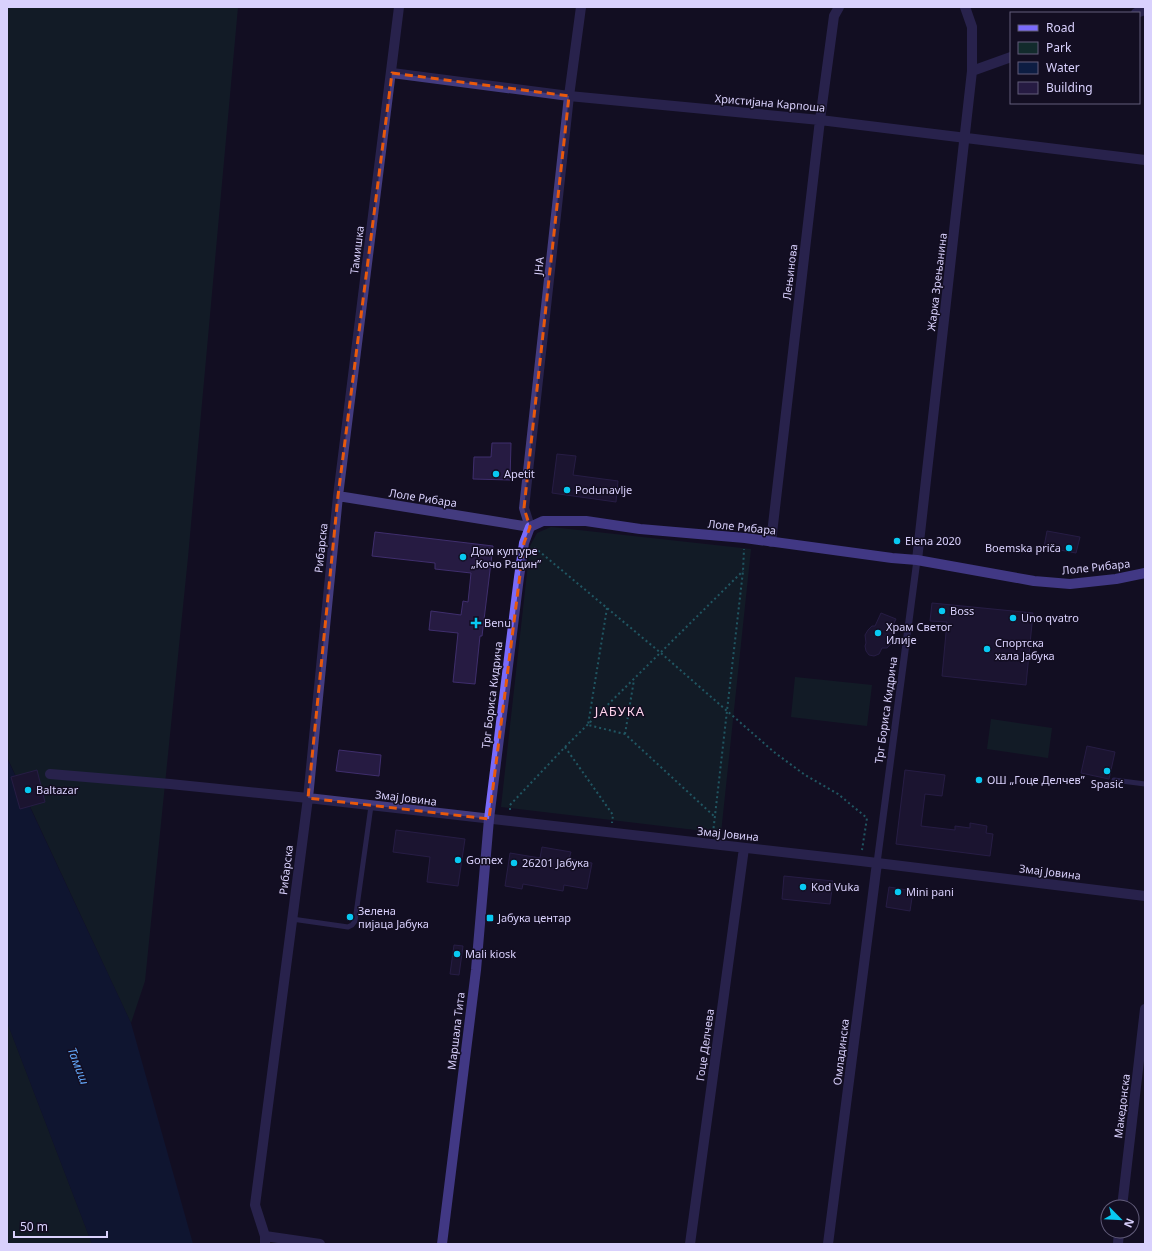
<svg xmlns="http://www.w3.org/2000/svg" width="1152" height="1251" viewBox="0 0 1152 1251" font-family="'Noto Sans',sans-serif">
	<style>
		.green { fill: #122b2c }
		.water { fill: #0d1d42 }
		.building { fill: #261b42; stroke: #3f2e6d }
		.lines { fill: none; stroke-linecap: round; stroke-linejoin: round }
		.path { stroke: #32aeb0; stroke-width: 2; stroke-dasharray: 2 3; stroke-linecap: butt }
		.service { stroke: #433b7f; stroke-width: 5 }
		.pedestrian { stroke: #433b7f; stroke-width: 7 }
		.minor { stroke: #433b7f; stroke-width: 10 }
		.secondary { stroke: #7a6bfa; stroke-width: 10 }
		.marked { fill: none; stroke: #e8590c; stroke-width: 3; stroke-dasharray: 8 5; stroke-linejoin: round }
		.poi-dot { fill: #08c9f2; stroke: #130e22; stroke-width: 1.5 }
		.labels { text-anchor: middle; stroke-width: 3; stroke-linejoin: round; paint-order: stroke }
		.street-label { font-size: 11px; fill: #d9d1fd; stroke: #130e22 }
		.poi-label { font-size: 11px; fill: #d9d1fd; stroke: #130e22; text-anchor: start }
		.water-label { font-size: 12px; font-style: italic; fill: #63a8fa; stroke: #130e22 }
		.quarter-label { font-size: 13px; letter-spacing: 1px; fill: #fed3eb; stroke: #130e22 }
	</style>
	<rect width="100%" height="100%" fill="#130e22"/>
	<path class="green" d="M7,7h231l-50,550 -43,424 -14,42 -124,-266z
		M551,527l200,22 -30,284 -220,-26 29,-261 7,-13z
		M795,677l77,8 -5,41 -76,-9z
		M991,719l61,9 -4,30 -61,-9z
		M7,1022l85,222h-85z"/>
	<path class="water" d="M7,758l124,265 62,221h-101l-85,-222z"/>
	<path class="building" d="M492,443h19l-1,37 -37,-1 1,-22h17z
		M557,454l19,2 -3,19 45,6 -2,21 -64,-9z
		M1047,531l33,6 -4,16 -32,-6z
		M375,532l118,14 -11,90h-2l-5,48 -22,-2 5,-49 -29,-3 2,-19 30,4 2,-14 5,1 3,-29 -36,-4v-6l-63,-7z
		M932,603l101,10 -7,72 -84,-9 5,-54 -17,-1z
		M881,613l15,6 -6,12 4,6 -1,5 -6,6h-5l-3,6 -5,2 -5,-1 -3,-4 -1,-5 1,-3 -1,-8 3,-5 4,-4h3z
		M1087,746l28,6 -6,27 -28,-6z
		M339,750l42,5 -2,21 -43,-5z
		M37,770l8,32 -25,7 -9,-32z
		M905,770l40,5 -3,21 -17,-2 -4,32 34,4v-4l15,2v-5l17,3 -1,7 7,1 -3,22 -94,-12z
		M396,830l69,9 -7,47 -31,-4 3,-25 -37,-5z
		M542,847l29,5 -2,7 23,4 -5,26 -23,-4 -1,6 -40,-7 -1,5 -17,-3 5,-33 30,5z
		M784,876l49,5 -3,23 -48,-5z
		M889,887l24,4 -3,20 -24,-4z
		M454,945l9,1 -4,29 -9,-1z"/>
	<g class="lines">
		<path class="path" d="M534,548l6,4 122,102 112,98 31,23 33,19 29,24 -5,32
			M607,608l-19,117 37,9 90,83
			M625,734l9,-54
			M565,747l48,68 -1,8
			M510,810v-5l55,-58 178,-176
			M713,833l30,-262 1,-22"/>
		<path class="service" d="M1114,780l31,4
			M292,919l56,8 4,-2 3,-4 16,-115"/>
		<path class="pedestrian" d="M877,863l40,-303"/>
		<path class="minor" d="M1136,13l9,-3
			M972,71l39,-14
			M392,73l177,23 251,24 325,40
			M338,496l192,31 -6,-19 45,-412 12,-89
			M771,542l49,-422 14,-104 5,-9
			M917,560l55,-489v-44l-7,-20
			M50,774l120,10 138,14 553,63 284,35
			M1122,1207l23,-198
			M265,1236l55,8
			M265,1244v-8l-10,-31 53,-407 30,-302 61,-489
			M690,1244l54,-396
			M828,1244l49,-381
			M1118,1244l1,-13"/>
		<path class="secondary" d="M442,1244l34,-274 13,-151 30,-242 5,-34 6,-16 13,-6h43l54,8 105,9 147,20 25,2 117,21 36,3 46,-5 29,-6"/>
	</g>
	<path d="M0 0H1152V1251H0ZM392,73l177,23 -45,412 6,19 -6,16 -35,276 -181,-21 30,-302z" fill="#130e22" fill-opacity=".55" fill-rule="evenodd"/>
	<path class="marked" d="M392,73l177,23 -45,412 6,19 -6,16 -35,276 -181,-21 30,-302z"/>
	<g class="poi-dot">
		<circle cx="496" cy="474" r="4"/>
		<circle cx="567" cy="490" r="4"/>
		<circle cx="897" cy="541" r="4"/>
		<circle cx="1069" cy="548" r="4"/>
		<circle cx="463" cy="557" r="4"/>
		<circle cx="942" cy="611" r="4"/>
		<circle cx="1013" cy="618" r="4"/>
		<path d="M474 617h4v4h4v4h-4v4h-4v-4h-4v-4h4z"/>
		<circle cx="878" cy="633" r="4"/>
		<circle cx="987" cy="649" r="4"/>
		<circle cx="1107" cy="771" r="4"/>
		<circle cx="979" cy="780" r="4"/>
		<circle cx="28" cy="790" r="4"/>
		<circle cx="458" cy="860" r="4"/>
		<circle cx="514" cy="863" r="4"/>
		<circle cx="803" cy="887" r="4"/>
		<circle cx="898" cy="892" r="4"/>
		<circle cx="350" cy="917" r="4"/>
		<rect x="486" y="914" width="8" height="8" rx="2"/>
		<circle cx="457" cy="954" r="4"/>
	</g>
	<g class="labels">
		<g class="street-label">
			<text transform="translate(770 103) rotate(5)" y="4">Христијана Карпоша</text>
			<text transform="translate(357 250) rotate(-83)" y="4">Тамишка</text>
			<text transform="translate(539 266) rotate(-84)" y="4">ЈНА</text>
			<text transform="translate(790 272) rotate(-83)" y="4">Лењинова</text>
			<text transform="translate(937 282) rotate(-83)" y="4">Жарка Зрењанина</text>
			<text transform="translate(423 498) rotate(9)" y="4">Лоле Рибара</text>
			<text transform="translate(742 527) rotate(6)" y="4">Лоле Рибара</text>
			<text transform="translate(321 548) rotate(-84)" y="4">Рибарска</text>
			<text transform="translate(1096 567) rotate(-6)" y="4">Лоле Рибара</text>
			<text transform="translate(492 695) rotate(-83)" y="4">Трг Бориса Кидрича</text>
			<text transform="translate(886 710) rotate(-82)" y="4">Трг Бориса Кидрича</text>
			<text transform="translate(406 798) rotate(7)" y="4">Змај Јовина</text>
			<text transform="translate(728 834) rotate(6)" y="4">Змај Јовина</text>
			<text transform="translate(286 870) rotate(-83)" y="4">Рибарска</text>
			<text transform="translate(1050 872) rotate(7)" y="4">Змај Јовина</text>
			<text transform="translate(456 1031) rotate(-83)" y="4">Маршала Тита</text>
			<text transform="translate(705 1045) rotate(-82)" y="4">Гоце Делчева</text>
			<text transform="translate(841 1052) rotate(-83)" y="4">Омладинска</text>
			<text transform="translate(1122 1106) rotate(-83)" y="4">Македонска</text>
		</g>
		<g class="poi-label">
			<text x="504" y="478">Apetit</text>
			<text x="575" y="494">Podunavlje</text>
			<text x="905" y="545">Elena 2020</text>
			<text x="1061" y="552" text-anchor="end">Boemska priča</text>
			<text x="471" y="555">Дом културе<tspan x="471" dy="13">„Кочо Рацин”</tspan></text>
			<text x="950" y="615">Boss</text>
			<text x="1021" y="622">Uno qvatro</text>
			<text x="484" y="627">Benu</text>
			<text x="886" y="631">Храм Светог<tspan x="886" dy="13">Илије</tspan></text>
			<text x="995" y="647">Спортска<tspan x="995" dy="13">хала Јабука</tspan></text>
			<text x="987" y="784">ОШ „Гоце Делчев”</text>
			<text x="1107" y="788" text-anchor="middle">Spasić</text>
			<text x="36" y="794">Baltazar</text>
			<text x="466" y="864">Gomex</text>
			<text x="522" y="867">26201 Јабука</text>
			<text x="811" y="891">Kod Vuka</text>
			<text x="906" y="896">Mini pani</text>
			<text x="358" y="915">Зелена<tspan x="358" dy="13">пијаца Јабука</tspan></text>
			<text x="498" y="922">Јабука центар</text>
			<text x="465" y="958">Mali kiosk</text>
		</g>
		<g class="water-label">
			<text transform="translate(78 1066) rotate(69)" y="4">Тамиш</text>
		</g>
		<g class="quarter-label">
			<text x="620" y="716">ЈАБУКА</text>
		</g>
	</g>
	<rect width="1152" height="1251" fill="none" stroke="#d9d1fd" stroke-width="16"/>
	<rect x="1010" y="12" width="130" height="92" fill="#130e22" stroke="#625c7a"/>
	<rect x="1018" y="25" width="20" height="6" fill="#7a6bfa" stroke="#625c7a"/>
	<text x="1046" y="32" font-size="12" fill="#d9d1fd">Road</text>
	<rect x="1018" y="42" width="20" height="12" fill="#122b2c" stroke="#625c7a"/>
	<text x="1046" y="52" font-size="12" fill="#d9d1fd">Park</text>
	<rect x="1018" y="62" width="20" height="12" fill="#0d1d42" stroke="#625c7a"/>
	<text x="1046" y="72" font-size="12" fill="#d9d1fd">Water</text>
	<rect x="1018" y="82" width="20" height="12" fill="#261b42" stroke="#625c7a"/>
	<text x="1046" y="92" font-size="12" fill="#d9d1fd">Building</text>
	<g transform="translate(1120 1219) rotate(114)"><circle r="19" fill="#130e22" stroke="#625c7a"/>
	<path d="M0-3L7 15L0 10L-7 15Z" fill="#08c9f2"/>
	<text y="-6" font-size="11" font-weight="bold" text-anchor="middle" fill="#d9d1fd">N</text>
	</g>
	<path d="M14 1231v6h93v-6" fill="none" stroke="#d9d1fd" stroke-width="2"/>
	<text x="20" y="1231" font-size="12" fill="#d9d1fd" stroke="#130e22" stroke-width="3" paint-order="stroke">50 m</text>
</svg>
